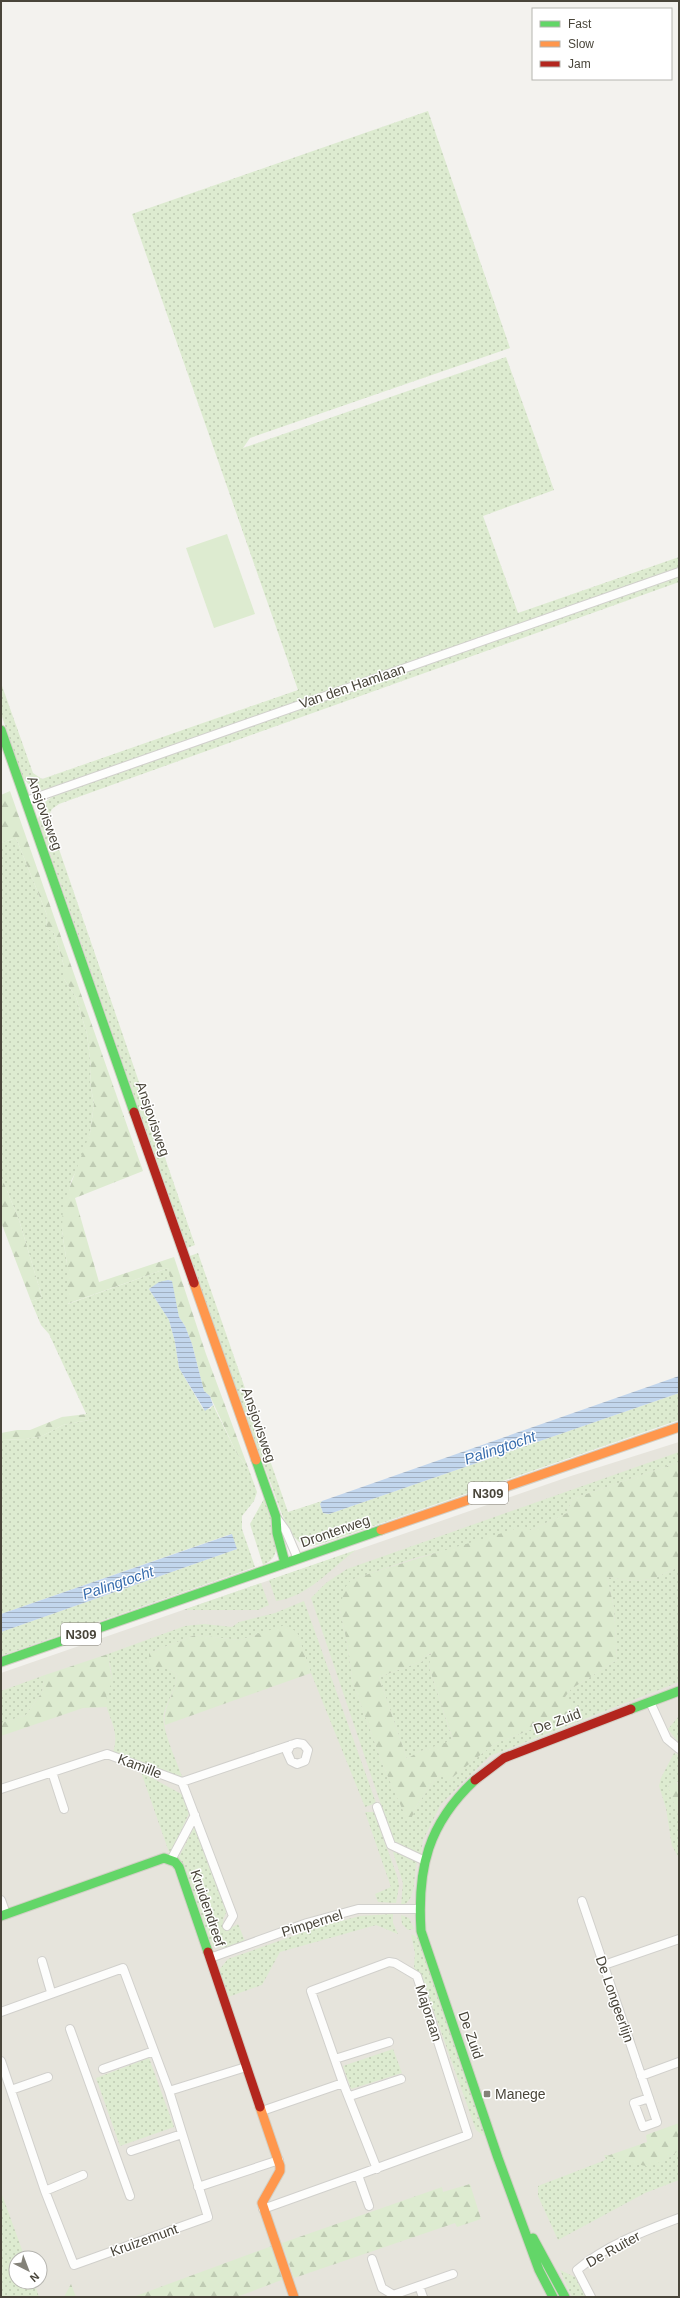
<svg xmlns="http://www.w3.org/2000/svg" width="680" height="2298" viewBox="0 0 680 2298" font-family="Arial,sans-serif">
	<style>
		.residential { fill: #e6e4dc; fill-rule: evenodd }
		.grass { fill: url(#grass-dots) }
		.forest { fill: url(#forest-firs); fill-rule: evenodd }
		.pitch { fill: #ddebd0 }
		.water { fill: url(#water-rules) }
		.lines { fill: none; stroke-linecap: round; stroke-linejoin: round }
		.street-casing { stroke: #d1d0cc; stroke-width: 10 }
		.fast-casing { stroke: #d2cfc5; stroke-width: 11 }
		.slow-casing { stroke: #d2cfc5; stroke-width: 11 }
		.jam-casing { stroke: #d2cfc5; stroke-width: 11 }
		.street { stroke: #fdfdfc; stroke-width: 8 }
		.fast { stroke: #63d668; stroke-width: 9 }
		.slow { stroke: #ff974d; stroke-width: 9 }
		.jam { stroke: #b3261e; stroke-width: 9 }
		.poi-dot { fill: #848279; stroke: #fff; stroke-width: 1.5 }
		.labels { text-anchor: middle; stroke-width: 3; stroke-linejoin: round; paint-order: stroke }
		.shield { fill: #fff; stroke: #807d75; stroke-width: 1 }
		.shield-label { font-size: 13px; font-weight: bold; fill: #49453a }
		.street-label { font-size: 14px; fill: #49453a; stroke: #fff }
		.poi-label { font-size: 14px; fill: #49453a; stroke: #fff; text-anchor: start }
		.water-label { font-size: 15px; font-style: italic; fill: #396eae; stroke: #fff }
	</style>
	<defs>
		<pattern id="grass-dots" width="8" height="8" patternUnits="userSpaceOnUse"><rect width="8" height="8" fill="#ddebd0"/><path d="M2 2h.1M6 6h.1" fill="none" stroke="#bfcbb3" stroke-width="1.8" stroke-linecap="round"/></pattern>
		<pattern id="forest-firs" width="22" height="20" patternUnits="userSpaceOnUse"><rect width="22" height="20" fill="#ddebd0"/><path d="M5 1l3.5 6h-7zM16 11l3.5 6h-7z" fill="#bfcbb3"/></pattern>
		<pattern id="water-rules" width="6" height="5" patternUnits="userSpaceOnUse"><rect width="6" height="5" fill="#c2d6ed"/><path d="M0 2.5h6" fill="none" stroke="#a0afc1"/></pattern>
	</defs>
	<rect width="100%" height="100%" fill="#f3f2ee"/>
	<path class="residential" d="M679,1442v855h-678v-624l570,-197zM16,2258h24v24h-24z"/>
	<path class="grass" d="M428,111l82,237 -260,90 -7,10 263,-91 48,133 -71,26 35,97 161,-56v11l-630,221c-11,3 -18,-1 -26,-11l-22,-64v-31l32,90 9,6 256,-89 -166,-476z
		M679,575v7l-559,200 -61,22 -7,5 -4,8 147,428 -8,3 -149,-429 7,-17 8,-6 83,-31z
		M16,838l31,77 -1,12 8,6 10,33v13l12,18 11,37 4,34 -1,14 4,22 -4,29 -7,25 -12,23 -9,50 5,33 1,40 100,-36 4,13 -4,-1 -19,9 20,31 6,22 4,26 24,41h7l3,-4 23,47 13,18 8,22 -3,9 -12,15v13l13,38 -254,89v-24l236,-83 -6,-15 -230,80v-174l25,-1 16,-3 21,-11 26,-5 -40,-86 -8,-9 -10,-24 11,-4 -23,-77 -18,-44v-333z
		M198,1253l90,259 34,-11 -2,3 3,9 6,1 350,-121v27l-349,121c-11,3 -22,9 -32,0 -12,-10 -21,-41 -27,-57 -29,-75 -54,-152 -81,-228z
		M679,1452v10l-107,37 -5,14 -36,17 -116,28 -64,22 -11,30 6,28 7,45 31,85 25,55 8,-18 23,-32 9,7 45,-36 72,-28 -1,-19 6,-8 46,-29 -3,-52 -7,-31 26,4 19,-2 27,-12v115l-189,74 -49,48 -18,36 -2,14 -27,-11 -83,-245 15,-15 21,-14z
		M265,1497c5,19 25,58 -2,68l-13,-41z
		M356,1550c-25,18 -48,47 -80,51l-7,-21z
		M261,1583l8,22 -11,5h-75z
		M304,1601l72,202 -11,4 -54,-134 -14,-40 -39,1 -18,6 -45,-5 -46,18 4,15h16l8,7c-1,14 -9,24 -13,38 -4,14 14,51 19,66l-12,-3 -58,-24c9,-25 -11,-40 -7,-59 0,-4 5,-7 5,-11 2,-9 -2,-20 -3,-28l77,-28 19,-2 28,3 7,-5 36,-9z
		M432,1653l-3,14 24,74 -35,11 -11,7 -28,-82 44,-16 1,-4z
		M45,1675l-3,17 -16,23 -25,8v-32z
		M679,1716v27l-11,-14z
		M674,1753l5,2v26l-11,5 11,32v40l-7,-12 -6,-38 -7,-22 2,-8z
		M141,1772l42,23 7,16 -20,44z
		M365,1812h9l23,64 2,10 -3,17 -18,-1 -3,-8 16,-7z
		M195,1825l32,85 -4,10 4,10 11,-6 7,17 -18,7 -17,-2 -32,-87z
		M397,1851l20,11c-4,14 0,39 -16,44l2,-23 -10,-31z
		M393,1914v9l5,11 -22,-9 -96,27 -18,33 -34,12 -9,-27 9,-11 94,-33 38,-10z
		M401,1915l8,3 5,11 -6,1 -6,-6z
		M411,1934l8,4 68,200 -11,-8 -54,-152 -8,-10 1,-15z
		M393,2049l9,24 -51,16 -8,-23z
		M149,2058l25,69 -54,19 -24,-68z
		M679,2150v30l-34,13 -87,47 -20,-44v-10l65,-25 3,-2 -2,-4 63,4z
		M1,2192l24,66h-9v24h18l5,15h-38z
		M560,2270l17,8 12,19h-17z"/>
	<path class="forest" d="M10,791l133,380 -68,27 24,84 75,-25 32,97 43,116 -13,-18 -26,-56 -6,-5 -12,-47 -7,-18 -6,-9 -11,-49 -101,36v-40l-5,-33 1,-26 27,-72 4,-29 -4,-22 1,-14 -4,-34 -11,-37 -12,-18v-13l-10,-33 -8,-6 1,-12 -31,-77 -15,5v-48z
		M1,1176l18,44 23,77 -11,4 -30,-79z
		M87,1414l2,6 -26,5 -21,11 -16,3 -25,1v-7l16,-3h13l32,-13z
		M679,1462v105l-27,12 -19,2 -26,-4 7,31 3,52 -46,29 -6,8 7,7v4l-6,8 -72,28 -46,37 -8,-8 -23,32 -8,19 -25,-56 -31,-85 -7,-45 -6,-28 4,-21 7,-9c57,-20 115,-35 173,-54l7,4 36,-17 5,-14zM431,1653l-2,14 24,73 -35,12 -11,7 -28,-82 44,-16 1,-4z
		M285,1625l12,7 14,41 -146,52c-3,-18 11,-32 12,-50l-8,-7h-16l-4,-3v-12l46,-18 45,5z
		M108,1654l4,29 -6,10 2,14 -25,1 -82,28v-13l25,-8 16,-23 3,-17z
		M677,1782l2,7v29l-11,-32z
		M679,2123v27l-12,9 -18,8 -42,-11 40,-14 -1,-7z
		M470,2184l11,35 -24,8 -2,-4 -161,55 -12,-35 160,-56 1,5z
		M272,2246l12,33 -47,18h-104z
		M71,2284l5,13h-12z"/>
	<path class="pitch" d="M227,534l28,80 -41,14 -28,-80z"/>
	<path class="water" d="M168,1280l4,1 7,36 6,9 7,18 12,47 6,5 3,9 -8,6 -26,-43 -4,-26 -6,-22 -20,-31 10,-7z
		M679,1376v17l-350,121 -6,-1 -3,-9 2,-3z
		M232,1534l5,15 -236,83v-18z"/>
	<g class="lines">
		<g class="street-casing">
			<path id="street" d="M26,801l653,-229
				M276,1517l10,14 12,28
				M650,1702l17,37 12,10
				M52,1772l12,37
				M182,1782l115,-39 6,1 5,6 -3,11 -8,3 -6,-3 -4,-9 4,-7
				M1,1789l106,-35 75,28 51,134 -6,10
				M377,1807l14,38 32,15
				M171,1860l24,-45
				M1,1900l5,14
				M582,1901l75,221 -14,5 -9,-24 15,-5
				M210,1958l97,-35 51,-14h60
				M42,1961l9,31
				M604,1965l75,-26
				M1,2012l122,-44 46,123 39,126 -134,48 -29,-74 -44,-130
				M70,2029l60,167
				M335,2059l54,-17
				M103,2069l51,-18
				M641,2076l38,-14
				M11,2090l37,-13
				M169,2091l77,-24
				M350,2096l51,-17
				M262,2111l81,-28
				M131,2151l51,-17
				M198,2187l81,-27
				M45,2191l38,-16
				M369,2206l-11,-31 110,-40 -51,-159 -22,-13 -6,-1 -78,29 32,92 34,86
				M263,2209l95,-34
				M372,2259l10,29 15,9
				M419,2286l4,11
				M393,2295l60,-21
				M591,2297l-14,-27c28,-24 67,-39 102,-52"/>
		</g>
		<g class="fast-casing">
			<path id="fast" d="M1,730l133,382
				M256,1460l20,57 1,16 8,30
				M1,1662l380,-132
				M631,1709l48,-18
				M475,1780c-47,44 -58,88 -54,151l77,227 41,112 14,27
				M1,1916l163,-58 11,4 4,5 29,85
				M533,2238l32,59"/>
		</g>
		<g class="slow-casing">
			<path id="slow" d="M194,1283l62,177
				M381,1530l298,-103
				M260,2107l20,59v5l-18,32 32,94"/>
		</g>
		<g class="jam-casing">
			<path id="jam" d="M134,1112l60,171
				M475,1780l29,-22 127,-49
				M208,1952l52,155"/>
		</g>
		<use href="#street" class="street"/>
		<use href="#fast" class="fast"/>
		<use href="#slow" class="slow"/>
		<use href="#jam" class="jam"/>
	</g>
	<rect class="poi-dot" x="483" y="2090" width="8" height="8" rx="2"/>
	<g class="labels">
		<g class="shield">
			<rect x="468" y="1482" width="40" height="22" rx="3"/>
			<rect x="61" y="1623" width="40" height="22" rx="3"/>
		</g>
		<g class="shield-label">
			<text x="488" y="1498">N309</text>
			<text x="81" y="1639">N309</text>
		</g>
		<g class="street-label">
			<text transform="translate(352 686) rotate(-19)" y="5">Van den Hamlaan</text>
			<text transform="translate(45 813) rotate(70)" y="5">Ansjovisweg</text>
			<text transform="translate(153 1119) rotate(71)" y="5">Ansjovisweg</text>
			<text transform="translate(259 1425) rotate(71)" y="5">Ansjovisweg</text>
			<text transform="translate(335 1531) rotate(-19)" y="5">Dronterweg</text>
			<text transform="translate(557 1721) rotate(-20)" y="5">De Zuid</text>
			<text transform="translate(140 1766) rotate(21)" y="5">Kamille</text>
			<text transform="translate(208 1908) rotate(71)" y="5">Kruidendreef</text>
			<text transform="translate(312 1923) rotate(-17)" y="5">Pimpernel</text>
			<text transform="translate(615 1999) rotate(71)" y="5">De Longeerlijn</text>
			<text transform="translate(429 2013) rotate(72)" y="5">Majoraan</text>
			<text transform="translate(471 2035) rotate(71)" y="5">De Zuid</text>
			<text transform="translate(144 2240) rotate(-20)" y="5">Kruizemunt</text>
			<text transform="translate(613 2249) rotate(-29)" y="5">De Ruiter</text>
		</g>
		<g class="poi-label">
			<text x="495" y="2099">Manege</text>
		</g>
		<g class="water-label">
			<text transform="translate(500 1448) rotate(-19)" y="5">Palingtocht</text>
			<text transform="translate(118 1583) rotate(-19)" y="5">Palingtocht</text>
		</g>
	</g>
	<rect width="680" height="2298" fill="none" stroke="#49453a" stroke-width="4"/>
	<rect x="532" y="8" width="140" height="72" fill="#ffffff" stroke="#b6b5b0"/>
	<rect x="540" y="21" width="20" height="6" fill="#63d668" stroke="#b6b5b0"/>
	<text x="568" y="28" font-size="12" fill="#49453a">Fast</text>
	<rect x="540" y="41" width="20" height="6" fill="#ff974d" stroke="#b6b5b0"/>
	<text x="568" y="48" font-size="12" fill="#49453a">Slow</text>
	<rect x="540" y="61" width="20" height="6" fill="#b3261e" stroke="#b6b5b0"/>
	<text x="568" y="68" font-size="12" fill="#49453a">Jam</text>
	<g transform="translate(28 2270) rotate(138)"><circle r="19" fill="#ffffff" stroke="#b6b5b0"/>
	<path d="M0-3L7 15L0 10L-7 15Z" fill="#848279"/>
	<text y="-6" font-size="11" font-weight="bold" text-anchor="middle" fill="#49453a">N</text>
	</g>
</svg>
